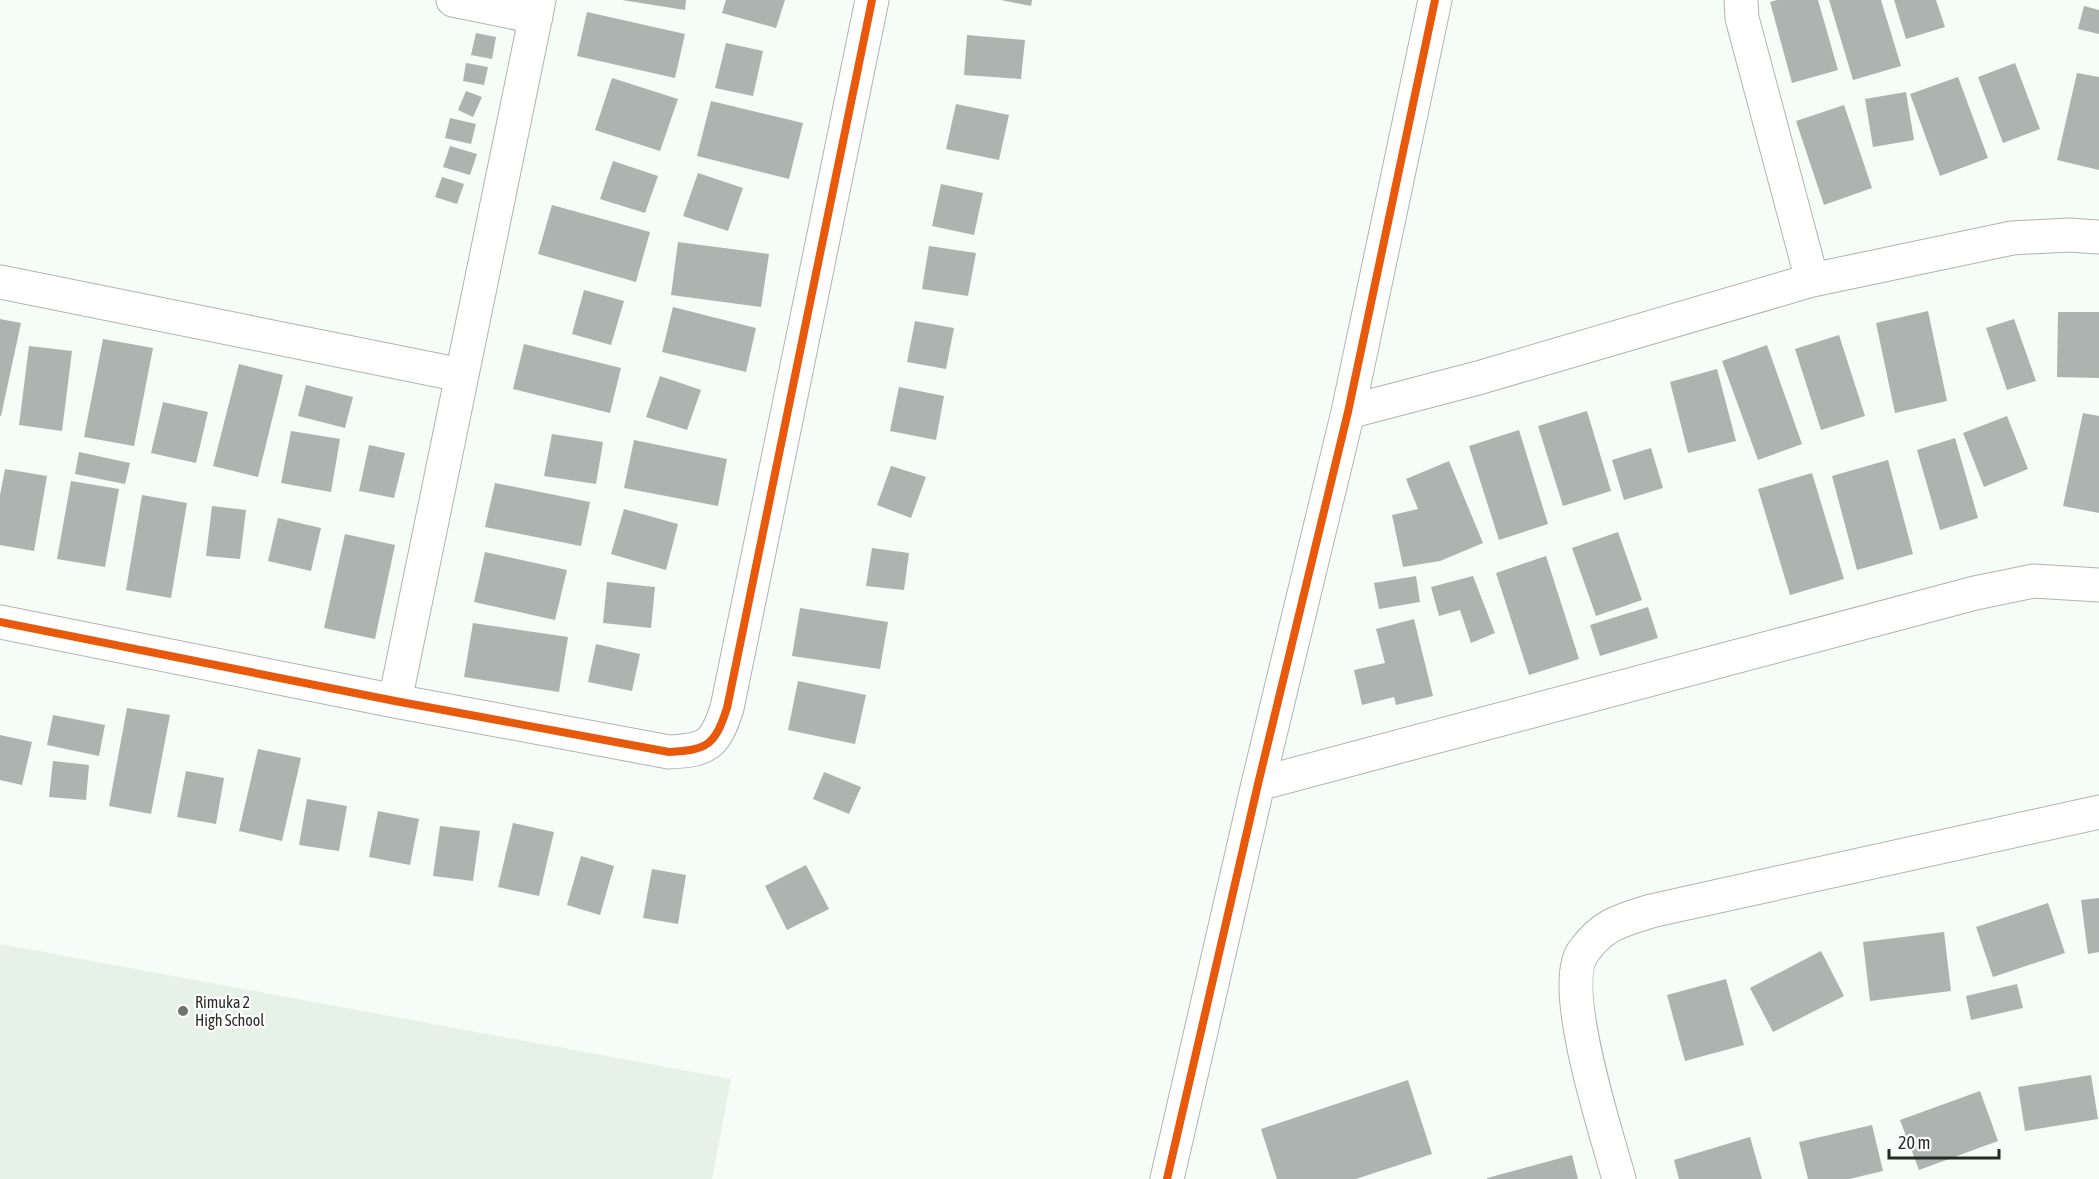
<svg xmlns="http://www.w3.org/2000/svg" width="2099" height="1179" viewBox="0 0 2099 1179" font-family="'Asap Condensed',sans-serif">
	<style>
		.built { fill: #e6f1e7 }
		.building { fill: #adb3b0 }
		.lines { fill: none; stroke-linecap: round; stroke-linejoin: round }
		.minor-casing { stroke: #b0b4b1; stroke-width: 35 }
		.minor { stroke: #fefffe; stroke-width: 33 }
		.cycleway-casing { stroke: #fff; stroke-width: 11 }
		.cycleway { stroke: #e8590c; stroke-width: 8 }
		.poi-dot { fill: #6f7470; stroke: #fff; stroke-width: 2 }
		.labels { text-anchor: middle; stroke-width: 4.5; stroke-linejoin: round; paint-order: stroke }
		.poi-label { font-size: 16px; fill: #272b27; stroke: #fff; text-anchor: start }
	</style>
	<rect width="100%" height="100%" fill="#f6fcf7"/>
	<path class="built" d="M0,944l731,135 -19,100h-712z"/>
	<path class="building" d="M622,0h64l-1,10z
		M726,0h59l-9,28 -54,-15z
		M1001,0h31l-1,6z
		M1777,0h41l20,70 -46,13 -22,-81z
		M1829,0h52l20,66 -48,14z
		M1894,0h42l9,27 -39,12z
		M2084,6l15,4v24l-21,-5z
		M587,12l98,22 -10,44 -98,-22z
		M476,33l20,4 -4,22 -21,-4z
		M967,35l58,5 -4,39 -57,-4z
		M726,43l37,8 -10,45 -38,-8z
		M466,63l22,4 -4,18 -21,-4z
		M2015,63l25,66 -37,14 -25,-66z
		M2077,73l22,4v93l-42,-10z
		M1958,77l30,81 -48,18 -30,-82z
		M612,78l66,21 -18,52 -65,-21z
		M466,91l16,6 -9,20 -15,-7z
		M1906,92l8,48 -41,7 -8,-48z
		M711,101l92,22 -14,56 -92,-23z
		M956,104l53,11 -10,45 -53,-11z
		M1844,105l28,83 -48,17 -28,-84z
		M450,118l26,6 -5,20 -26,-6z
		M450,146l27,8 -7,21 -27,-8z
		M613,161l45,15 -13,37 -45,-14z
		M698,173l45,15 -15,43 -45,-15z
		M442,177l22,7 -7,20 -22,-7z
		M941,184l42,9 -9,42 -42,-9z
		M552,205l98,27 -14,50 -98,-28z
		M678,242l91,12 -8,53 -90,-12z
		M929,246l47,7 -8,43 -46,-7z
		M584,290l40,11 -13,44 -39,-11z
		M673,307l83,21 -10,44 -84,-20z
		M1928,311l19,90 -52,12 -19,-90z
		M2058,312h41v66l-42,-1z
		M0,319l21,4 -20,93h-1z
		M2014,319l22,62 -29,9 -21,-62z
		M915,321l39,7 -8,41 -39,-7z
		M1839,335l26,81 -44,14 -26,-81z
		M103,339l50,9 -19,98 -50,-9z
		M524,344l97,24 -11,45 -97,-24z
		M1767,345l35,99 -44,16 -36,-99z
		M29,346l43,5 -10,80 -43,-6z
		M239,364l44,11 -25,102 -45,-11z
		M1717,369l19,72 -48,12 -18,-71z
		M660,376l41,14 -14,40 -41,-13z
		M306,385l47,12 -8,31 -47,-12z
		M899,387l45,9 -8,44 -46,-9z
		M163,402l45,10 -12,51 -45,-10z
		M1587,411l24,80 -48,15 -25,-80z
		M2083,413l16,3v97l-36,-7z
		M2007,416l21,53 -44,18 -21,-54z
		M1519,430l29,94 -49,16 -30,-94z
		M291,431l49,8 -9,53 -50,-9z
		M552,434l51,8 -7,42 -52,-8z
		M1955,438l23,80 -38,12 -23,-80z
		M634,440l93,19 -9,47 -94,-18z
		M369,445l36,8 -11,45 -35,-7z
		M1651,448l12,40 -39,12 -12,-40z
		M79,452l51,11 -5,21 -50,-10z
		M1888,460l25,94 -56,16 -25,-94z
		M1449,461l34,82 -43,18 -37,6 -11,-52 26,-6 -12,-30z
		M891,466l35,11 -15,41 -34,-13z
		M5,469l42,7 -13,75 -34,-6v-50z
		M1812,473l32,106 -54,16 -32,-106z
		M71,481l48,8 -14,78 -48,-8z
		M495,483l95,19 -9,44 -96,-19z
		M142,495l45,8 -16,95 -45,-8z
		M212,506l34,4 -6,49 -34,-3z
		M624,509l54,15 -12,46 -55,-16z
		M278,518l43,10 -10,43 -43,-10z
		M1618,532l24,68 -46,16 -24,-68z
		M345,534l50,11 -20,94 -51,-11z
		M872,548l37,5 -5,37 -38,-4z
		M485,552l82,18 -12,50 -81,-18z
		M1546,556l33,103 -50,16 -33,-102z
		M1416,576l4,26 -41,7 -5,-26z
		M1473,576l22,57 -24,10 -11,-33 -21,6 -8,-29z
		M607,582l48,5 -4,41 -48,-5z
		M1648,607l10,31 -58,18 -10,-31z
		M800,608l88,14 -8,47 -88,-13z
		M1414,619l19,77 -37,9 -2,-8 -32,8 -8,-35 31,-7 -9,-34z
		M473,623l95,14 -9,55 -95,-15z
		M596,644l44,10 -8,37 -44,-9z
		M798,681l68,14 -11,49 -67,-14z
		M127,708l43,7 -19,99 -42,-8z
		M53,715l52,10 -6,31 -52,-11z
		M0,735l32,7 -10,43 -22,-5z
		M258,749l43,9 -19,83 -43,-10z
		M53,761l36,4 -3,35 -37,-3z
		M186,771l38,7 -8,46 -39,-7z
		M824,772l37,15 -12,27 -36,-15z
		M307,799l40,7 -8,45 -40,-6z
		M378,811l41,8 -9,46 -41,-8z
		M513,823l41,9 -15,64 -41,-9z
		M440,826l40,5 -7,50 -40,-5z
		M581,856l33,10 -14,49 -33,-10z
		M806,865l23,44 -42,21 -22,-44z
		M652,869l34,6 -8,49 -35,-6z
		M2099,898v54l-11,2 -7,-54z
		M2048,903l17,50 -72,24 -17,-50z
		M1944,932l7,59 -81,10 -7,-59z
		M1821,951l23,45 -71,36 -23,-44z
		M1726,979l18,66 -59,16 -18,-66z
		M2017,984l6,24 -52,12 -5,-24z
		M2091,1075l7,44 -73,12 -7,-44z
		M1408,1080l24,74 -76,25h-79l-16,-50z
		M1980,1091l18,50 -79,29 -19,-50z
		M1872,1125l11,46 -34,8h-41l-9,-37z
		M1750,1137l12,42h-83l-5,-19z
		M1572,1155l6,24h-91v-1z"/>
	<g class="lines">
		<g class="minor-casing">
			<path id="minor" d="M453,0l83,17
				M1741,0l1,18 70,262
				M0,282l461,93
				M1348,412l130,-34 334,-98 200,-42 57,-3 30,2
				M0,622l395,79 274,51c39,-2 46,-7 58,-44l145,-708
				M395,701l144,-701
				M1258,784l717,-191 59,-12 65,4
				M1167,1179l91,-395 90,-372 87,-412
				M1619,1179c-12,-44 -61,-191 -36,-227 20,-28 37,-31 68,-41l448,-99"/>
		</g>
		<use href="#minor" class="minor"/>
		<g class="cycleway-casing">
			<path id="cycleway" d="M0,622l395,79 274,51c39,-2 46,-7 58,-44l145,-708
				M1167,1179l91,-395 90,-372 87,-412"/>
		</g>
		<use href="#cycleway" class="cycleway"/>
	</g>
	<circle class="poi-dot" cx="183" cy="1011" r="6"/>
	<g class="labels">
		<g class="poi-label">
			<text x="195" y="1008">Rimuka 2<tspan x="195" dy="18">High School</tspan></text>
		</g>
	</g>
	<path d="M1889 1149v9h110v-9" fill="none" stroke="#272b27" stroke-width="3"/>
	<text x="1898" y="1149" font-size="18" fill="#272b27" stroke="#ffffff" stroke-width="4.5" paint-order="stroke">20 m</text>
</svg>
